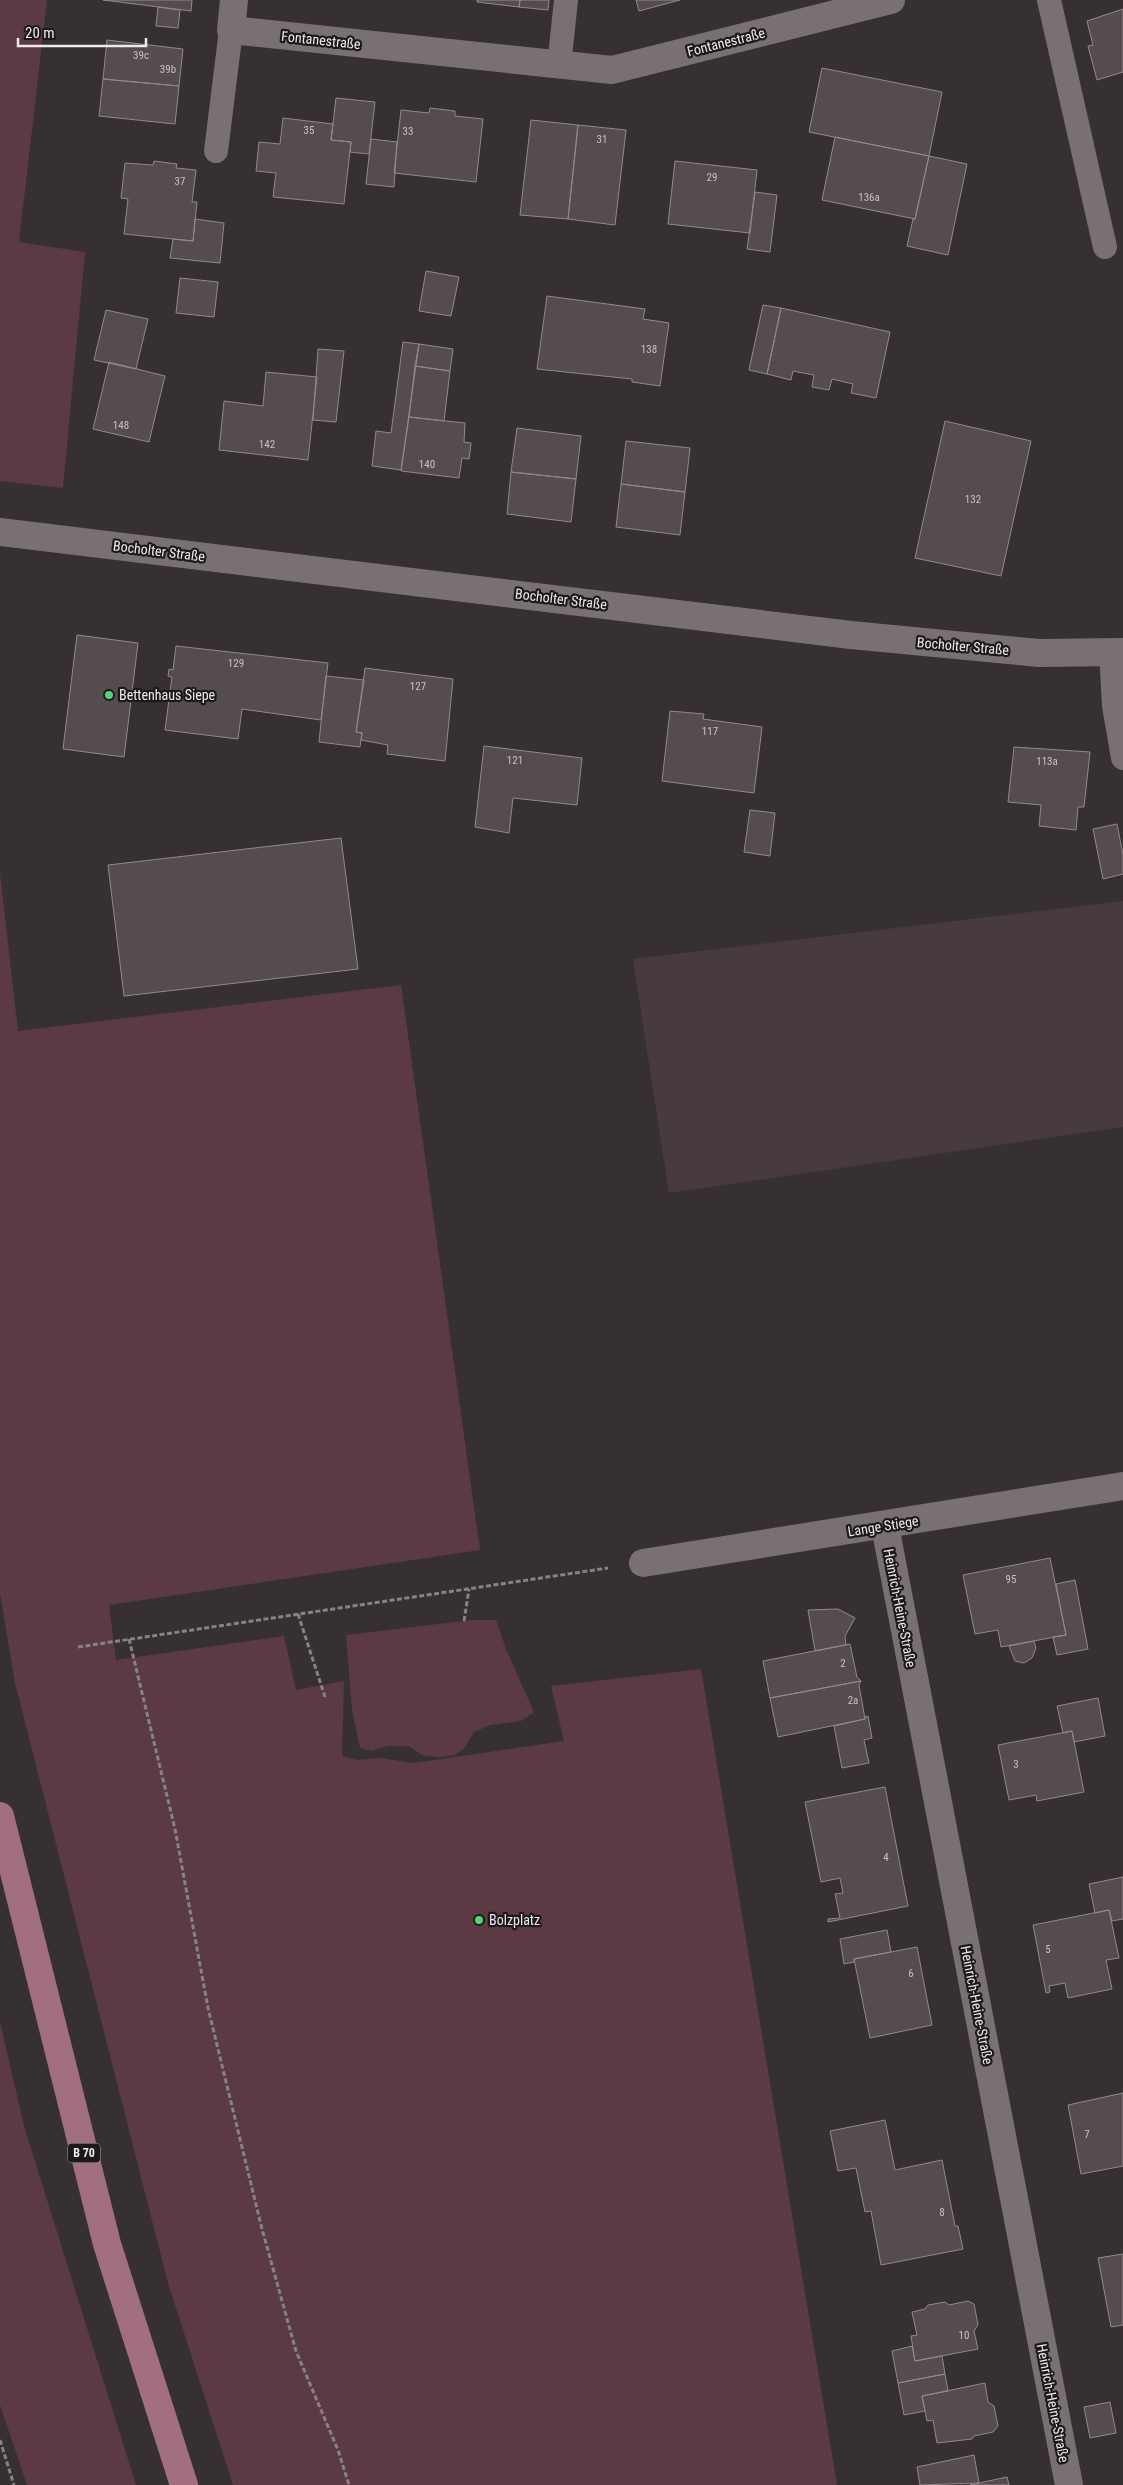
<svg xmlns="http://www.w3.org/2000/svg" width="1123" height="2485" viewBox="0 0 1123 2485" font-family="'Roboto Condensed',sans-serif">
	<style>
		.built { fill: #483b3e }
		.green { fill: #5b3a44 }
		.building { fill: #544c4e; stroke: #92898c }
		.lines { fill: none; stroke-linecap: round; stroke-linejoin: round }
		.path { stroke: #888284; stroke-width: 3; stroke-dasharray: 5 2.5; stroke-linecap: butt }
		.lane { stroke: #787072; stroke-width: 24 }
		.street { stroke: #787072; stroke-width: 28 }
		.secondary { stroke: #787072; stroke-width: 28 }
		.primary { stroke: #a16f7f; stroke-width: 28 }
		.poi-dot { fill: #50d674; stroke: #1d191a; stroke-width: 2 }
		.labels { text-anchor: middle; stroke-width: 4.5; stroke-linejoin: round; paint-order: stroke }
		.number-label { font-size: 11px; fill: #c8c2c4 }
		.shield { fill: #1d191a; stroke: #afabac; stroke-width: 1 }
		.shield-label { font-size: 12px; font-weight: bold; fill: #eeeaeb }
		.street-label { font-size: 14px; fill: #eeeaeb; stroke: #1d191a }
		.poi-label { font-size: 14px; fill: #eeeaeb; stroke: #1d191a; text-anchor: start }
	</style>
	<rect width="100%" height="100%" fill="#373032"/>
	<path class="built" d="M1123,901v226l-454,66 -36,-234z"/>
	<path class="green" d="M0,0h47l-28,242 66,10 -22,236 -63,-7z
		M0,874l18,157 383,-46 79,565 -371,55 7,55 168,-24 12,54 48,-9 -2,75 15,4 23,-2 34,5 150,-22 -13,-55 150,-17 136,816h-604l-65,-202 -153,-600 -15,-90z
		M472,1620h24l10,29 28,63 -13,9 -31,4 -16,7 -9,15 -10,8 -14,2 -17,-1 -16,-10h-20l-17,5 -11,-3 -8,-38 -6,-75z
		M0,2022l24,104 112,359h-109l-27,-80z"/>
	<path class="building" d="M103,0h89l-1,11z
		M477,0h43l-1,7 -42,-5z
		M520,0h29l-1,10 -29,-3z
		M636,0h44l-41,11z
		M158,7l22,3 -2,18 -22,-2z
		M1123,9v63l-26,8 -9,-34 5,-1 -6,-24z
		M107,40l76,9 -4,37 -76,-7z
		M822,68l120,24 -13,64 -120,-24z
		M103,79l76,7 -4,38 -76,-8z
		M336,98l39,4 -6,52 -19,-2 1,-10 -20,-2z
		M430,108l25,3v5l28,3 -7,63 -82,-9 7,-63 28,3z
		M283,118l50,6 -2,16 20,2 -7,62 -71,-7 3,-24 -20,-2 3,-29 21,2z
		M531,120l47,5 -10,94 -48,-4z
		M578,125l48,5 -11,95 -47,-6z
		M835,137l94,19 -14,63 -93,-19z
		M371,139l26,3 -3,45 -28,-3z
		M929,156l38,8 -19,91 -41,-9 6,-27h2z
		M154,161l23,3 -1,4 20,2 -4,32h5l-4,39 -69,-7 4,-35 -7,-1 4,-35 28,2z
		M675,161l82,9 -7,63 -82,-9z
		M755,192l22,3 -7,57 -23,-3z
		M195,219l29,4 -4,40 -50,-5 3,-19 20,2z
		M426,271l33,6 -8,39 -32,-5z
		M180,278l38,4 -4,35 -38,-4z
		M547,296l98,13 -2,10 26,4 -9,63 -28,-4v-3l-95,-10z
		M763,305l18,3 -14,66 -18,-4z
		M781,308l109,24 -14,66 -25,-5 2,-9 -21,-5 -3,11 -17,-3 2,-12 -21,-4 -2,9 -24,-6z
		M106,310l42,9 -12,50 -42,-9z
		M403,342l16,2 -18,126 -29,-4 4,-35 15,2z
		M419,344l34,5 -3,22 -35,-5z
		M318,349l26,2 -8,71 -23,-2z
		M109,362l56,14 -16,66 -56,-13z
		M415,366l35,5 -6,50 -35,-4z
		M266,372l51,5 -9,83 -89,-10 5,-49 39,5z
		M409,417l56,6 -1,19 7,1 -2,16 -7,-1 -3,20 -58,-7z
		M945,421l86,20 -30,135 -86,-18z
		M517,428l64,8 -5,43 -65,-7z
		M626,441l64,7 -5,44 -64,-8z
		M511,472l65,7 -5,43 -64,-8z
		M621,484l64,8 -5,43 -64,-8z
		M77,635l61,8 -14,114 -61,-8z
		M176,646l152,17 -7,57 -79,-11 -4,30 -73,-9 7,-53 -4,-1 1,-7 4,1z
		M365,668l88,11 -8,82 -58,-7 1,-9 -27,-5 1,-7 -6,-1z
		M326,676l38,4 -8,52 6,1 -2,14 -41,-5z
		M670,711l34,3 -1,5 59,8 -8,66 -92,-12z
		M484,746l98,12 -5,47 -64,-7 -4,35 -34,-6z
		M1014,747l76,5 -6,55h-6l-2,23 -37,-4 2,-21 -33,-3z
		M750,810l25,3 -5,43 -26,-4z
		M1117,824l6,31v19l-20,5 -10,-50z
		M341,838l17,131 -234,27 -16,-131z
		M1050,1558l16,77 -65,12 -3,-17 -23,4 -12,-59z
		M1075,1580l13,69 -31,6 -4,-18 13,-2 -10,-51z
		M838,1609l17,9 -10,18 1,9 -31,6 -7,-41z
		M1034,1641l2,7 -4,10 -8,5 -9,-2 -6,-15z
		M850,1644l7,33 4,4 -91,17 -7,-37z
		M861,1681l-2,4 6,34 -87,18 -8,-39z
		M1098,1698l7,38 -31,6 -2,-11 -9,2 -6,-27z
		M868,1716l4,22 -8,2 5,23 -27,5 -8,-42 31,-7v-2z
		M1072,1731l12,61 -47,9 -1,-6 -27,5 -11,-55z
		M885,1787l23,119 -80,16v-3l12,-1 -5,-24 8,-1 -3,-15 -19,4 -16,-80z
		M1123,1877v42l-11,2 -3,-11 -14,3 -6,-29z
		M1109,1910l10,48 -13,2 6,29 -44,9 -3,-15 -16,3 1,6 -4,1 -13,-68z
		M887,1930l4,22 -37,7v3l-10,2 -4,-25z
		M917,1947l15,78 -62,13 -16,-79z
		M1123,2093v73l-42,8 -13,-69z
		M885,2120l10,50 47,-10 13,66h3l5,23 -82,16 -10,-54 -6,1 -9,-44 -18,3 -8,-40z
		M1123,2254v71l-12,2 -13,-69z
		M968,2301l6,3 4,21 -4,6 4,18 -63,12 -4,-25 6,-1 -5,-23 13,-3 3,-4 17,-3 4,3z
		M912,2346l3,15 27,-5 3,18 -47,9 -6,-32z
		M945,2374l3,17 -26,5 3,15 -21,4 -6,-32z
		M985,2383l3,19 6,4 4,20 -5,6 -19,4 -2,3 -35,4 -4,-23 -6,1 -5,-25z
		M1110,2402l6,31 -26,5 -6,-31z
		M974,2455l5,28 -59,2 -3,-18z
		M1007,2477l2,8h-39l9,-2z"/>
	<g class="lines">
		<path class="path" d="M298,1614l27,83
			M464,1621l5,-32
			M129,1639l46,190 33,179 54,221 34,122 42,99 11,35
			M78,1647l530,-79
			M0,2440l14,45"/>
		<path class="lane" d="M1049,0l56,247
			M559,66l7,-66
			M216,151l15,-121
			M1111,652l3,54 9,52"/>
		<path class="street" d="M234,0l-3,30 381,40 279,-70
			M885,1526l184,959
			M643,1563l480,-77"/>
		<path class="secondary" d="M0,532l851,103 188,18 84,-1"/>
		<path class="primary" d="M0,1816l107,428 77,241"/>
	</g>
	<g class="poi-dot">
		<circle cx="109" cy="695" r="5"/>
		<circle cx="479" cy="1920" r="5"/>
	</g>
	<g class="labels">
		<g class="number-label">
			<text x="141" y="59">39c</text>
			<text x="168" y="73">39b</text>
			<text x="309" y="134">35</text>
			<text x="408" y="135">33</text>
			<text x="602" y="143">31</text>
			<text x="712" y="181">29</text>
			<text x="180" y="185">37</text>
			<text x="869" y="201">136a</text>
			<text x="649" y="353">138</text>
			<text x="121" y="429">148</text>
			<text x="267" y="448">142</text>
			<text x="427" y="468">140</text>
			<text x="973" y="503">132</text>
			<text x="236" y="667">129</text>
			<text x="418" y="690">127</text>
			<text x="710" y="735">117</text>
			<text x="515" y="764">121</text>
			<text x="1047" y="765">113a</text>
			<text x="1011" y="1583">95</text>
			<text x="843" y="1667">2</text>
			<text x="853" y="1704">2a</text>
			<text x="1016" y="1768">3</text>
			<text x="886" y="1861">4</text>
			<text x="1048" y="1953">5</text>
			<text x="911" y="1977">6</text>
			<text x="1087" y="2138">7</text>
			<text x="942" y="2216">8</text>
			<text x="964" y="2339">10</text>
		</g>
		<rect class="shield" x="68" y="2143.5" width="32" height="19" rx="4"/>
		<g class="shield-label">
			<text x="84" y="2157">B 70</text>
		</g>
		<g class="street-label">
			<text transform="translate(321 40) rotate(6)" y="5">Fontanestraße</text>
			<text transform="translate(726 42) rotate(-14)" y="5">Fontanestraße</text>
			<text transform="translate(159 551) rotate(7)" y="5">Bocholter Straße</text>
			<text transform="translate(561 599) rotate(7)" y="5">Bocholter Straße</text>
			<text transform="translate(963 646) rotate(5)" y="5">Bocholter Straße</text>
			<text transform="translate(883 1526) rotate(-9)" y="5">Lange Stiege</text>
			<text transform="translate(900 1608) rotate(79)" y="5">Heinrich-Heine-Straße</text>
			<text transform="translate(977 2005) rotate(79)" y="5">Heinrich-Heine-Straße</text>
			<text transform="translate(1053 2403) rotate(79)" y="5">Heinrich-Heine-Straße</text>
		</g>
		<g class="poi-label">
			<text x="119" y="700">Bettenhaus Siepe</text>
			<text x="489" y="1925">Bolzplatz</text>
		</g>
	</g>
	<path d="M18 38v8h128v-8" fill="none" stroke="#eeeaeb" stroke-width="2.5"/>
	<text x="25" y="38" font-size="15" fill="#eeeaeb" stroke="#1d191a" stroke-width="4" paint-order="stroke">20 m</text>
</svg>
